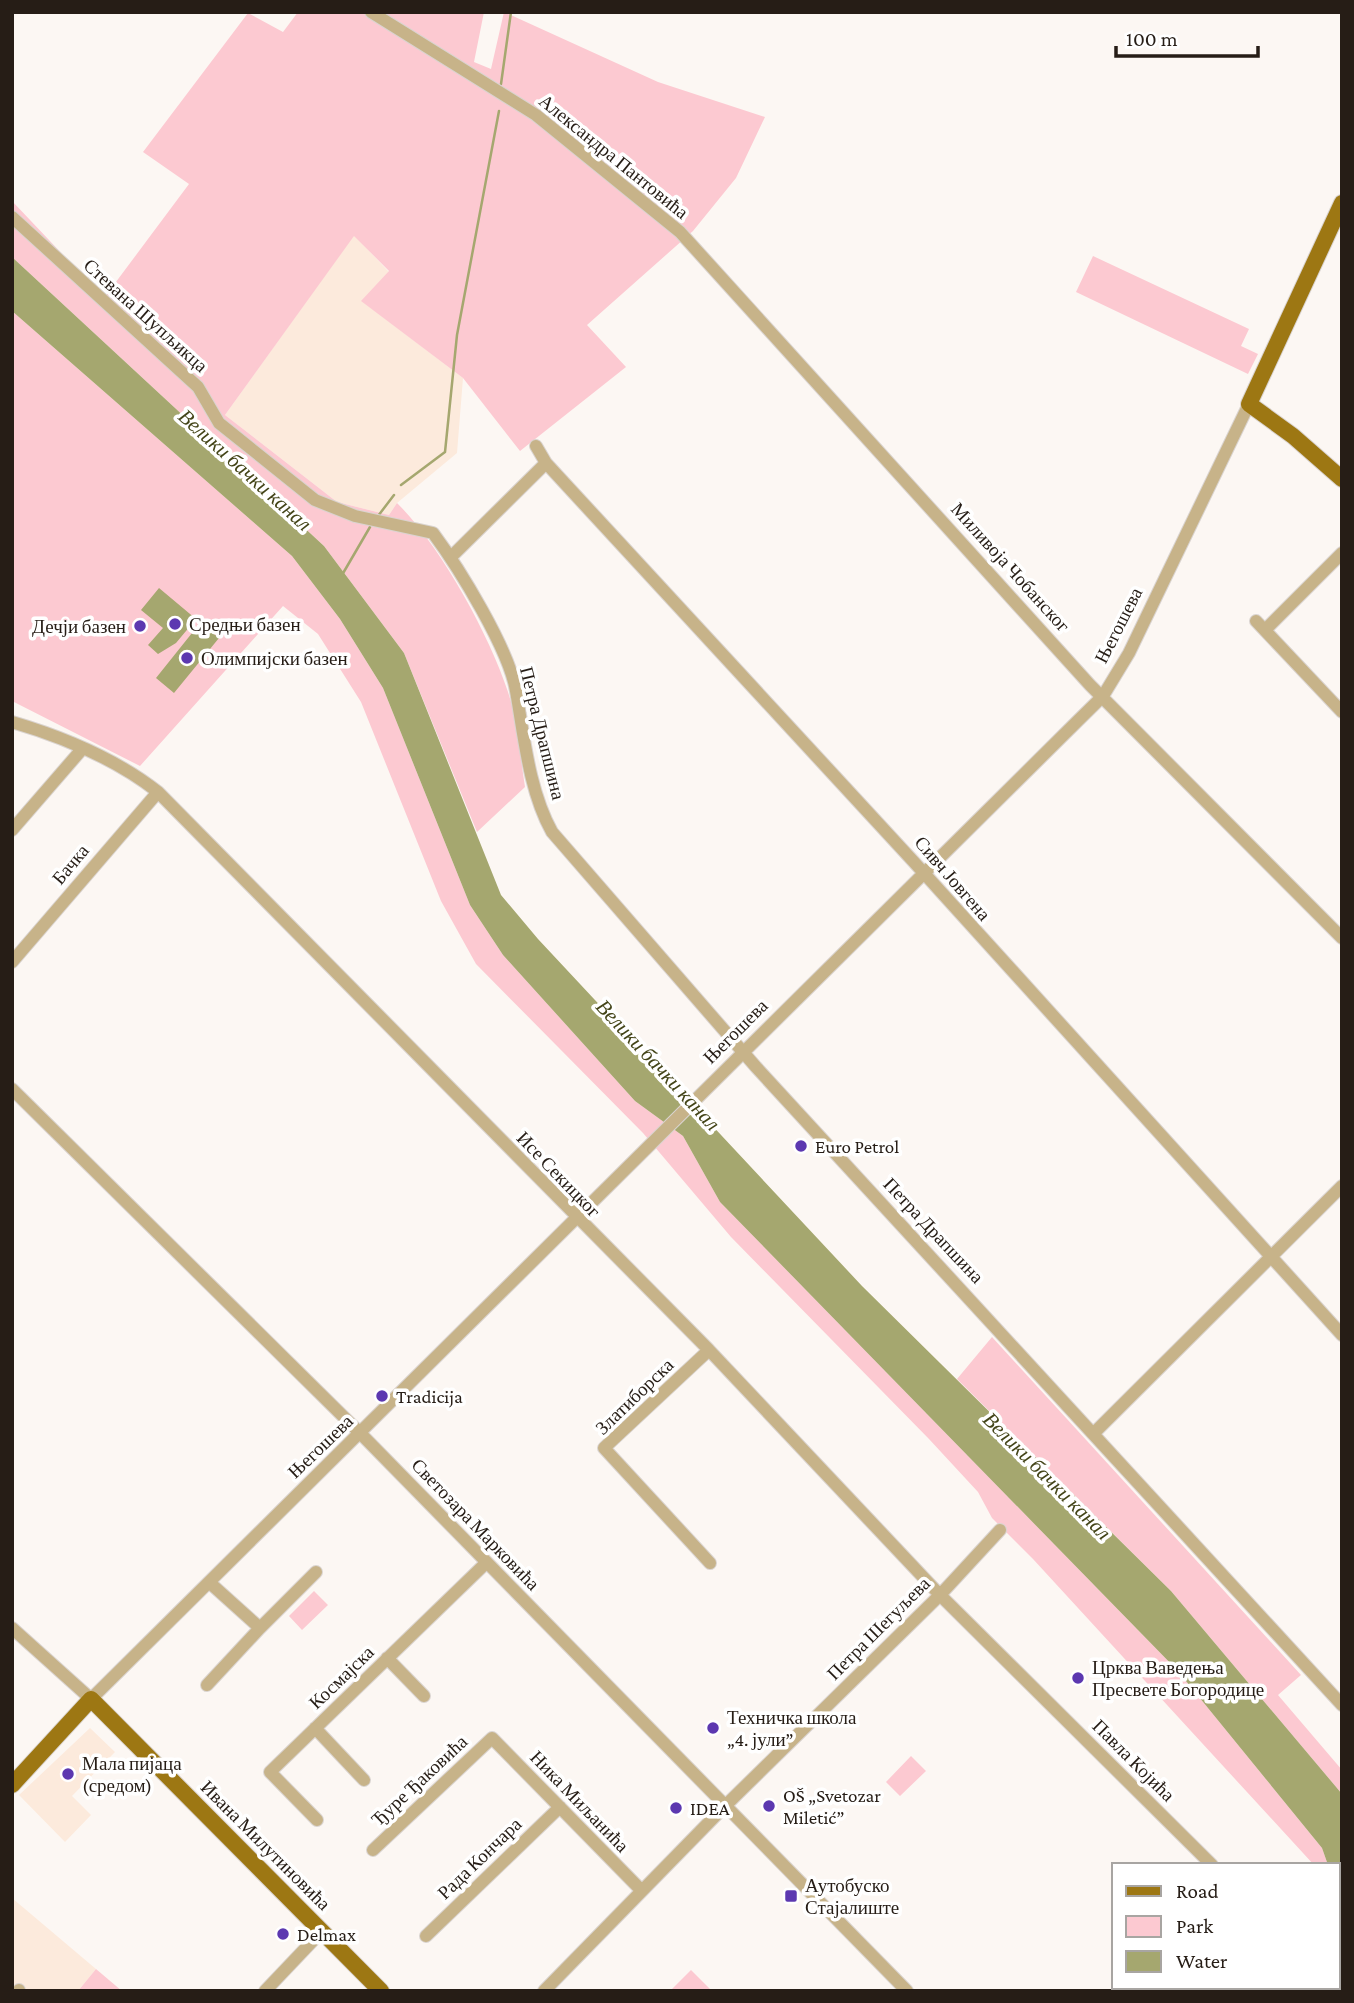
<svg xmlns="http://www.w3.org/2000/svg" width="1354" height="2003" viewBox="0 0 1354 2003" font-family="'Crimson Pro',serif">
	<style>
		.built { fill: #fceadc }
		.green { fill: #fcc9d1 }
		.water { fill: #a5a76f }
		.lines { fill: none; stroke-linecap: round; stroke-linejoin: round }
		.stream { stroke: #a5a76f; stroke-width: 2.5 }
		.minor-casing { stroke: #dad4d0; stroke-width: 14 }
		.major-casing { stroke: #dad4d0; stroke-width: 18 }
		.minor { stroke: #c7b389; stroke-width: 12 }
		.major { stroke: #9d7713; stroke-width: 16 }
		.poi-dot { fill: #5c38b0; stroke: #fff; stroke-width: 2.5 }
		.labels { text-anchor: middle; stroke-width: 7; stroke-linejoin: round; paint-order: stroke }
		.street-label { font-size: 19px; fill: #261d16; stroke: #fff }
		.poi-label { font-size: 19px; fill: #261d16; stroke: #fff; text-anchor: start }
		.water-label { font-size: 21px; font-style: italic; fill: #444519; stroke: #fff }
	</style>
	<rect width="100%" height="100%" fill="#fcf7f3"/>
	<path class="built" d="M354,235l35,37 -27,29 101,77 -6,75 -60,50 -8,12 -52,-13 -112,-87z
		M90,1728l25,24 -43,44 19,19 -26,27 -46,-47z
		M12,1898l84,71 -18,22h-66z"/>
	<path class="green" d="M298,12h186l-10,50 17,7 13,-57 154,70 107,35 -29,61 -43,53 -106,94 39,42 -106,84 -57,-73 -102,-77 28,-30 -35,-35 -129,179 112,87 52,13 8,-12c43,42 92,131 111,189 10,30 12,64 17,95l-48,45 -73,-179 -80,-107 -312,-289v-56l92,97 85,-114 -46,-32 105,-139 35,19z
		M1093,256l156,73 -8,17 17,8 -10,20 -172,-82z
		M12,311l280,245 48,63 43,69 87,217 33,50 132,146 48,35 37,66 457,468 145,178 6,17h-14l-281,-306 -41,-41 -14,-26 -49,-53 -198,-202 -88,-104 -167,-169 -35,-63 -80,-199 -43,-68 -35,-28 -143,160 -128,-65z
		M992,1337l309,338 -23,20 64,75v24l-171,-203 -214,-212z
		M314,1591l14,14 -26,25 -13,-14z
		M911,1756l15,15 -26,25 -14,-14z
		M1342,1952v39h-77l4,-4h69v-32z
		M96,1969l26,22h-44z
		M691,1970l21,21 -40,-2z"/>
	<path class="water" d="M12,257l312,289 80,107 97,242 37,44 324,347 309,305 171,203v105l-4,-9v-25h-10l-6,-17 -145,-178 -457,-468 -37,-66 -48,-35 -132,-146 -33,-50 -87,-217 -43,-69 -48,-63 -280,-245z
		M159,588l37,31 -20,24 -18,11 -10,-9 15,-17 -22,-18z
		M200,623l19,15 -45,55 -18,-15z"/>
	<g class="lines">
		<path class="stream" d="M501,84l10,-72
			M401,485l44,-33 12,-117 42,-224
			M378,516l16,-21
			M342,575l28,-48"/>
		<g class="minor-casing">
			<path id="minor" d="M371,12l165,103 144,117 410,453 252,253
				M12,217l186,170 21,36 96,77 40,16 78,17c26,35 76,116 83,158 8,45 13,100 36,141l204,235 586,638
				M536,446l10,17 367,398 429,474
				M451,557l95,-94
				M1256,621l86,91
				M1265,630l77,-77
				M12,722c51,15 104,37 146,70l551,558 231,245 272,270
				M12,830l71,-82
				M12,962l146,-170
				M12,1089l350,346 545,556
				M709,1350l-105,98 106,115
				M1094,1433l248,-247
				M210,1583l50,45 56,-56
				M12,1628l79,71c340,-333 674,-670 1012,-1003l26,-43 120,-249
				M387,1658l37,38
				M207,1685l53,-57
				M315,1728l49,52
				M317,1820l-47,-48 216,-209
				M373,1850l119,-112 150,153
				M426,1936l134,-129
				M19,1991v-1
				M265,1991l57,-60
				M544,1991l180,-184 216,-212 60,-65"/>
		</g>
		<g class="major-casing">
			<path id="major" d="M1342,203l-93,201 44,32 49,43
				M12,1785l79,-86 290,292"/>
		</g>
		<use href="#minor" class="minor"/>
		<use href="#major" class="major"/>
	</g>
	<g class="poi-dot">
		<circle cx="175" cy="624" r="7"/>
		<circle cx="140" cy="626" r="7"/>
		<circle cx="187" cy="658" r="7"/>
		<circle cx="801" cy="1146" r="7"/>
		<circle cx="382" cy="1396" r="7"/>
		<circle cx="1078" cy="1678" r="7"/>
		<circle cx="713" cy="1728" r="7"/>
		<circle cx="68" cy="1774" r="7"/>
		<circle cx="769" cy="1806" r="7"/>
		<circle cx="676" cy="1808" r="7"/>
		<rect x="784" y="1889" width="14" height="14" rx="3.5"/>
		<circle cx="283" cy="1934" r="7"/>
	</g>
	<g class="labels">
		<g class="street-label">
			<text transform="translate(614 156) rotate(39)" y="7">Александра Пантовића</text>
			<text transform="translate(146 315) rotate(42)" y="7">Стевана Шупљикца</text>
			<text transform="translate(1011 567) rotate(48)" y="7">Миливоја Чобанског</text>
			<text transform="translate(1118 625) rotate(-63)" y="7">Његошева</text>
			<text transform="translate(543 733) rotate(76)" y="7">Петра Драпшина</text>
			<text transform="translate(70 864) rotate(-50)" y="7">Бачка</text>
			<text transform="translate(953 878) rotate(49)" y="7">Сивч Јовгена</text>
			<text transform="translate(735 1031) rotate(-45)" y="7">Његошева</text>
			<text transform="translate(559 1174) rotate(46)" y="7">Исе Секицког</text>
			<text transform="translate(934 1230) rotate(47)" y="7">Петра Драпшина</text>
			<text transform="translate(634 1396) rotate(-44)" y="7">Златиборска</text>
			<text transform="translate(320 1446) rotate(-44)" y="7">Његошева</text>
			<text transform="translate(476 1524) rotate(46)" y="7">Светозара Марковића</text>
			<text transform="translate(878 1628) rotate(-45)" y="7">Петра Шегуљева</text>
			<text transform="translate(341 1677) rotate(-44)" y="7">Космајска</text>
			<text transform="translate(1134 1760) rotate(45)" y="7">Павла Којића</text>
			<text transform="translate(419 1780) rotate(-43)" y="7">Ђуре Ђаковића</text>
			<text transform="translate(580 1801) rotate(46)" y="7">Ника Миљанића</text>
			<text transform="translate(266 1845) rotate(45)" y="7">Ивана Милутиновића</text>
			<text transform="translate(479 1858) rotate(-44)" y="7">Рада Кончара</text>
		</g>
		<g class="poi-label">
			<text x="189" y="631">Средњи базен</text>
			<text x="126" y="633" text-anchor="end">Дечји базен</text>
			<text x="201" y="665">Олимпијски базен</text>
			<text x="815" y="1153">Euro Petrol</text>
			<text x="396" y="1403">Tradicija</text>
			<text x="1092" y="1674">Црква Ваведења<tspan x="1092" dy="22">Пресвете Богородице</tspan></text>
			<text x="727" y="1724">Техничка школа<tspan x="727" dy="22">„4. јули”</tspan></text>
			<text x="82" y="1770">Мала пијаца<tspan x="82" dy="22">(средом)</tspan></text>
			<text x="783" y="1802">OŠ „Svetozar<tspan x="783" dy="22">Miletić”</tspan></text>
			<text x="690" y="1815">IDEA</text>
			<text x="805" y="1892">Аутобуско<tspan x="805" dy="22">Стајалиште</tspan></text>
			<text x="297" y="1941">Delmax</text>
		</g>
		<g class="water-label">
			<text transform="translate(245 470) rotate(42)" y="7">Велики бачки канал</text>
			<text transform="translate(658 1065) rotate(47)" y="7">Велики бачки канал</text>
			<text transform="translate(1047 1476) rotate(45)" y="7">Велики бачки канал</text>
		</g>
	</g>
	<rect width="1354" height="2003" fill="none" stroke="#261d16" stroke-width="28"/>
	<rect x="1112" y="1863" width="228" height="126" fill="#ffffff" stroke="#a8a5a2" stroke-width="2"/>
	<rect x="1126" y="1886" width="35" height="10" fill="#9d7713" stroke="#a8a5a2" stroke-width="2"/>
	<text x="1176" y="1898" font-size="21" fill="#261d16">Road</text>
	<rect x="1126" y="1916" width="35" height="21" fill="#fcc9d1" stroke="#a8a5a2" stroke-width="2"/>
	<text x="1176" y="1933" font-size="21" fill="#261d16">Park</text>
	<rect x="1126" y="1951" width="35" height="21" fill="#a5a76f" stroke="#a8a5a2" stroke-width="2"/>
	<text x="1176" y="1968" font-size="21" fill="#261d16">Water</text>
	<path d="M1116 46v10h142v-10" fill="none" stroke="#261d16" stroke-width="3.5"/>
	<text x="1126" y="46" font-size="21" fill="#261d16" stroke="#ffffff" stroke-width="5" paint-order="stroke">100 m</text>
</svg>
